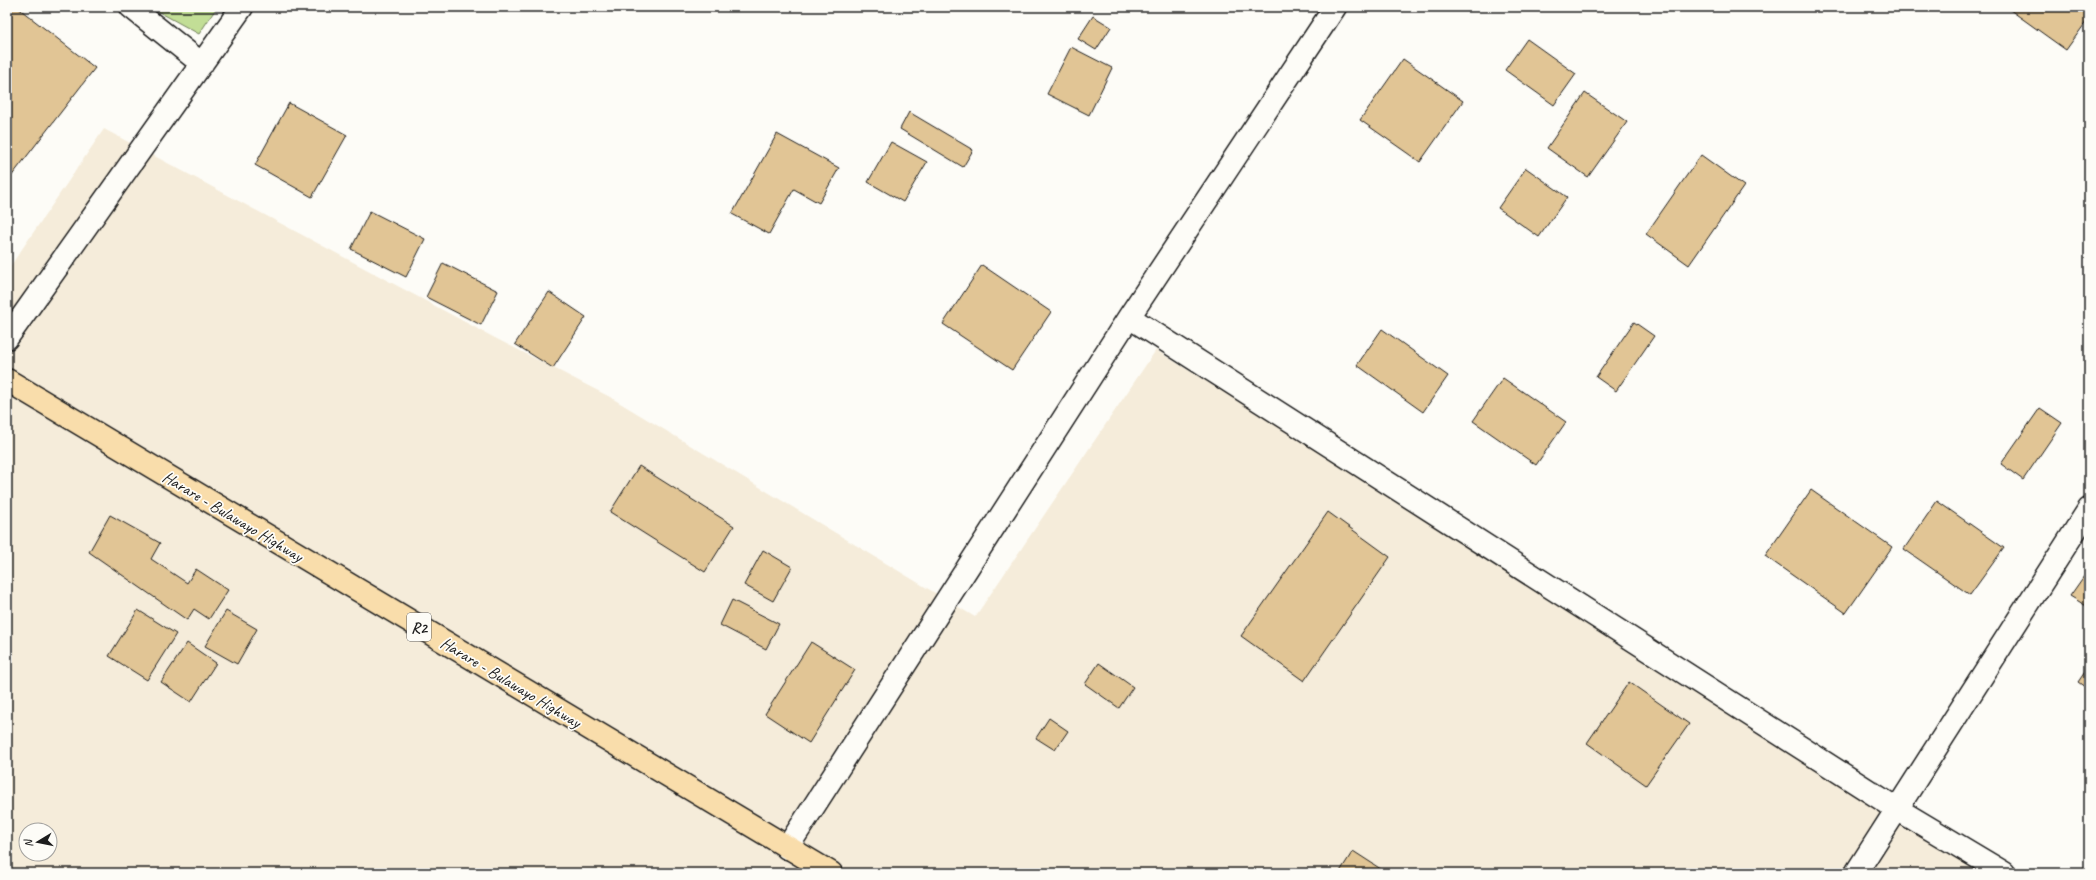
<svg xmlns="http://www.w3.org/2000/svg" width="2096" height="880" viewBox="0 0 2096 880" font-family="Caveat,sans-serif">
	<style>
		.built { fill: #f5ecda; fill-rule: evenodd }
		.green { fill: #c2de96; stroke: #6f7d59 }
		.building { fill: #e1c595; stroke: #1c1c1c }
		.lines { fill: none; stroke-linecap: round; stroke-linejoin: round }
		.minor-casing { stroke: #1c1c1c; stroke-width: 25 }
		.highway-casing { stroke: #1c1c1c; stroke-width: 25 }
		.minor { stroke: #fdfcf7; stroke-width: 22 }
		.highway { stroke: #f9ddab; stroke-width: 22 }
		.labels { text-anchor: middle; stroke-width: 3.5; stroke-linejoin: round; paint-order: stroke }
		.shield { fill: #fdfcf7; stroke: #605f5e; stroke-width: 1 }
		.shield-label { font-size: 16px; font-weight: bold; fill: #1c1c1c }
		.street-label { font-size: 17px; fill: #1c1c1c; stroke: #fdfcf7 }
	</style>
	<rect width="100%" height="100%" fill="#fdfcf7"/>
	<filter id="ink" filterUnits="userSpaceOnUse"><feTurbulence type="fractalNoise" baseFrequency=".025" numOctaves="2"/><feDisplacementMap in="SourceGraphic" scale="8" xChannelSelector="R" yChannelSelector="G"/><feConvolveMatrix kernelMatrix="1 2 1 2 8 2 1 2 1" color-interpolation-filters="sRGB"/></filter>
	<g filter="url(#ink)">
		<path class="built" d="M104,129l391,209 115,59 365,220 181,-267 840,523h-1989v-602zM26,830h24v24h-24z"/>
		<path class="green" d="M150,7h67l-18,27z"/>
		<path class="building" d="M7,7h10l78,61 -85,110 -3,-2z
			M2006,7h83v11l-23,32z
			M1093,16l18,11 -15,23 -18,-11z
			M1527,39l49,35 -22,31 -49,-35z
			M1071,47l41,21 -23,47 -42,-21z
			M1403,59l60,42 -43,61 -60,-42z
			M1585,93l42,29 -39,55 -41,-29z
			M289,103l58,32 -35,62 -57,-32z
			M909,112l64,38 -10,17 -63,-38z
			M777,134l62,34 -20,35 -25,-14 -25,45 -37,-20z
			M891,142l36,20 -24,40 -35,-20z
			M1701,155l43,31 -55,79 -43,-31z
			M1526,168l41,29 -28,40 -41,-29z
			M370,211l55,28 -19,38 -55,-28z
			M443,263l55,28 -17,34 -55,-28z
			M982,265l69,47 -39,58 -69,-46z
			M549,292l37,25 -33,51 -38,-24z
			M1634,322l20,14 -38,55 -20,-14z
			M1382,329l66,47 -25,36 -66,-47z
			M1503,378l63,44 -30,43 -63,-44z
			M2040,408l22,15 -39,57 -22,-16z
			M639,466l95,60 -29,46 -95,-60z
			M1811,490l81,57 -46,66 -81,-57z
			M1937,501l67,47 -34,47 -66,-46z
			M1328,512l62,45 -86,124 -63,-45z
			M110,515l50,28 -9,16 36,24 9,-14 32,21 -19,29 -15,-10 -7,11 -98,-68z
			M763,550l29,17 -19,34 -29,-16z
			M2089,569v36l-1,2 -18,-11z
			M732,600l47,24 -13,25 -46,-24z
			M138,610l38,24 -29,46 -38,-24z
			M226,611l31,18 -20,35 -32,-18z
			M811,642l44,28 -46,73 -44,-29z
			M187,643l29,20 -25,39 -30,-20z
			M1099,663l34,24 -14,21 -34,-24z
			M2089,666v24l-11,-8z
			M1629,682l60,42 -43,61 -59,-42z
			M1049,718l19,13 -13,19 -19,-12z
			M1353,851l34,22h-48z"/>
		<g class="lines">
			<g class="minor-casing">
				<path id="minor" d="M131,7l71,57
					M1129,317l768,492 107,64
					M7,338l235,-331
					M787,848l342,-531 206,-310
					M1856,873l233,-364"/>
			</g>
			<g class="highway-casing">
				<path id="highway" d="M7,380l824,493"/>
			</g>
			<use href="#minor" class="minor"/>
			<use href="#highway" class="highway"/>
		</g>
	</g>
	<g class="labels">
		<rect class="shield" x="407" y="613" width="24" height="28" rx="3"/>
		<g class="shield-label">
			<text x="419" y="633">R2</text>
		</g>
		<g class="street-label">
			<text transform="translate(233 516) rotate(31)" y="6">Harare - Bulawayo Highway</text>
			<text transform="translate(511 682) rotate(31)" y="6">Harare - Bulawayo Highway</text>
		</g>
	</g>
	<rect width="2096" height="880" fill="none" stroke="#fdfcf7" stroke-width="24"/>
	<rect x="12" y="12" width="2072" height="856" fill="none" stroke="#1c1c1c" stroke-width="1.5" filter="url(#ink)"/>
	<g transform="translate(38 842) rotate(260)"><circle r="19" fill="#fdfcf7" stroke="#a3a29f"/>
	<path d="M0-3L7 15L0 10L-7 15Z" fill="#1c1c1c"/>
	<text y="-6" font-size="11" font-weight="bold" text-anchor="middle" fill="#1c1c1c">N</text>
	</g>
</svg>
